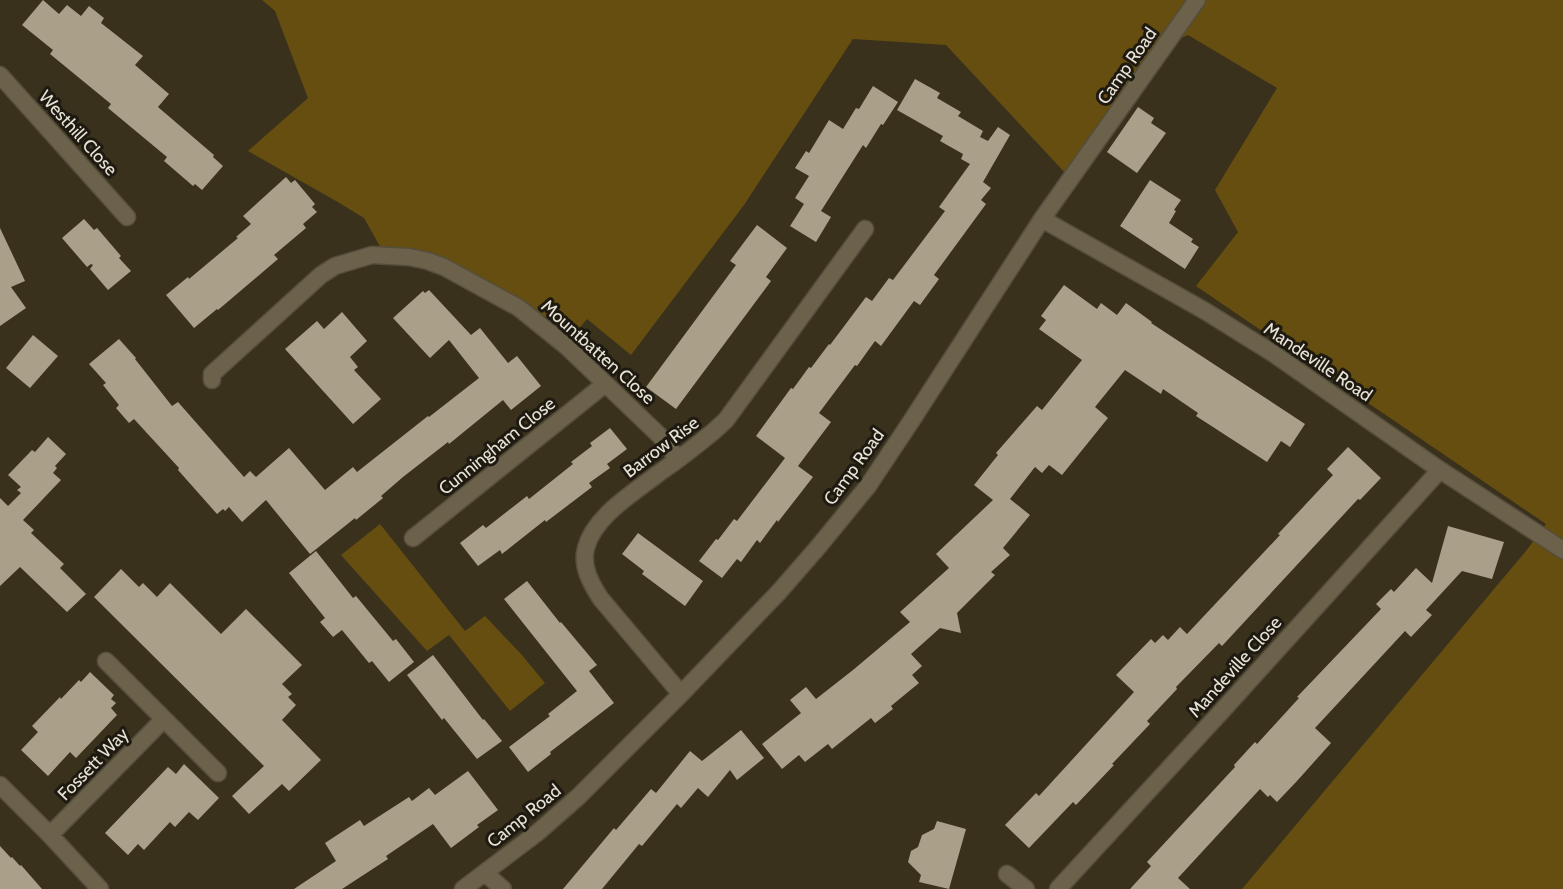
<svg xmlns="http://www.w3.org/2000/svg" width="1563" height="889" viewBox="0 0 1563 889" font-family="Cabin,sans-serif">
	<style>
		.green { fill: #654e0f }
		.building { fill: #aa9f88 }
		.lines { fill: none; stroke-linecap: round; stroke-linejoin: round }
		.minor-casing { stroke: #554e3c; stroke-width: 19 }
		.minor { stroke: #6c624c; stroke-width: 16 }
		.labels { text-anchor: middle; stroke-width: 6; stroke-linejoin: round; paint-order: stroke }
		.street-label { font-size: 18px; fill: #e8e3d6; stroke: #1e1a11 }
	</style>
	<rect width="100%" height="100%" fill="#3a311d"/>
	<path class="green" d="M262,0h1301v889h-321l284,-338 20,-27 -350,-238 42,-54 -23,-42 62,-102 -89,-53 -28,12 -92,129 -122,-131 -93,-6 -109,166 -113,150 -44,-36 -16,19 -19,-17 -45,-27 -76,-42 -49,-2 -18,-32 -28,-17 -88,-50 60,-53 -33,-87z
		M380,524l85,107 20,-15 36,38 24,29 -35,28 -61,-76 -22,16 -86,-96z"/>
	<path class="building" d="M43,0l16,14 8,-9 14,11 8,-10 15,12 -3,5 42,33 -8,9 34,29 -11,13 56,48 -1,2 10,9 -21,24 -7,-6 -2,2 -29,-25 3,-4 -59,-49 3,-4 -61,-50 3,-4 -31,-25z
		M915,79l25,14 -3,5 24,14 -3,4 25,15 -3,6 8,4 10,-14 12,8 -27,47 8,6 -10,12 5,4 -52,71 5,4 -19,26 -6,-4 -33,45 -6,-5 -18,25 -2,-1 -36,48 12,9 -33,44 15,11 -35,45 -1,-2 -17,23 -3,-3 -16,22 -4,-3 -15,19 -23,-17 17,-22 2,1 16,-21 3,2 48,-63 -29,-22 35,-48 2,1 16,-22 2,1 18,-24 1,1 36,-48 6,4 17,-23 4,2 52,-69 -6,-4 31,-43 -9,-5 2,-5 -23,-13 3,-5 -46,-26z
		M873,86l25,16 -15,23 -2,-1 -15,24 -3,-3 -42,66 10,6 -15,25 -26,-16 14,-22 -9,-6 14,-22 -14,-8 11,-17 3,2 20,-33 14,9 13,-21 3,1z
		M1138,107l16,11 -3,5 15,10 -29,40 -30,-21z
		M286,177l5,6 4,-3 20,24 -3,3 5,5 -14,12 3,4 -32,27 4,4 -60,51 -1,-1 -23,19 -28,-33 22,-18 1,2 49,-41 -2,-1 15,-13 -8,-8z
		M1150,180l31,20 -7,10 2,1 -7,12 24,16 -2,3 8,5 -14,22 -65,-43z
		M84,219l10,11 3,-2 24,28 -2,2 12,13 -23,19 -18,-21 3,-4 -2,-1 -4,3 -25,-29z
		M757,225l30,23 -21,29 5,4 -95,128 -30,-22 90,-122 -6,-4z
		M0,228l25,53 -14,6 15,21 -26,18z
		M1064,285l33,24 4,-6 16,12 9,-12 26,19 -1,1 154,101 -15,23 -9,-6 -14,21 -71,-46 2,-3 -35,-24 -2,5 -36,-24 -30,37 13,11 -46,57 -13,-10 -7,8 -7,-6 -25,32 20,16 -27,33 7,7 -19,17 4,3 -38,38 4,20 -21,-5 -29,26 11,12 -10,9 7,8 -28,23 2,3 -18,14 -4,-5 -39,31 -4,-5 -23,18 -6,-7 -17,14 -20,-25 39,-31 -11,-13 16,-13 10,12 37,-29 57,-48 -10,-10 49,-44 -13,-14 57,-54 -19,-15 24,-30 -2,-2 41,-47 5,4 40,-50 -43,-31 7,-9 -5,-4z
		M429,290l42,45 9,-7 28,35 9,-7 24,30 -30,24 -8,-10 -54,44 -1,-2 -45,35 -22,19 2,2 -27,22 -1,-2 -45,36 -44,-54 -24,22 -13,-15 -4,4 -2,-2 -6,5 -39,-44 1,-2 -45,-49 -5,4 -13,-15 3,-3 -16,-20 3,-2 -17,-19 30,-25 17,19 -1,1 37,47 6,-4 66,75 6,-6 6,6 33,-29 36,42 28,-23 4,5 71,-56 1,1 50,-39 -30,-38 -19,18 -37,-40 30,-27 2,2z
		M342,312l25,29 -17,16 8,10 -4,3 27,29 -28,25 -68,-75 32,-28 7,8z
		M33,335l25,21 -28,32 -24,-20z
		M610,428l17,21 -20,15 3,4 -21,15 3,4 -46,35 -1,-2 -43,34 -2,-4 -22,16 -18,-23 23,-18 3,3 41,-32 2,3 44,-35 -2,-2 21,-16 -2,-3z
		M48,437l18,17 -11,12 2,2 -4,5 8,7 -38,40 11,10 -3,3 33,31 -4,4 26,26 -19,18 -47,-45 -20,19v-88l8,8 13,-13 -4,-3 4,-3 -13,-12 24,-25 3,2z
		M1348,447l33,31 -21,22 -2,-1 -136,147 -3,-3 -43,44 1,2 -30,32 3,3 -38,40 2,1 -38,40 -3,-3 -44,46 -24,-23 31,-32 3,3 95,-104 -18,-17 35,-36 4,4 8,-8 5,5 12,-13 7,7 93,-99 -2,-1 55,-59 -6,-6z
		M1448,526l56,16 -12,37 -30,-8 -36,39 6,5 -21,22 -6,-6 -90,97 16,15 -34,38 -20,21 -7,-7 -2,2 -8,-8 -82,89 12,11h-60l21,-23 -4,-4 88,-95 -1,-2 21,-23 2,2 42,-46 -2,-1 84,-88 -5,-5 15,-15 3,3 22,-24 16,15z
		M638,533l65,48 -18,25 -43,-32 2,-3 -22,-17z
		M316,551l37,47 3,-2 37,45 3,-2 18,23 -25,20 -17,-21 -3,2 -27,-33 -9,7 -13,-15 5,-4 -36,-45z
		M121,569l18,18 4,-4 14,14 13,-14 51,51 25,-25 56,56 -20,19 10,10 -4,3 8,8 -14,15 39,40 -32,31 -7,-7 -33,30 -17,-18 32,-30 -170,-169z
		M527,581l33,42 1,-1 36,43 -8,6 25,32 -64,49 1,2 -23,18 -19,-25 41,-31 -2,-2 29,-23 -73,-92z
		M433,655l50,65 1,-1 18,22 -25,18 -33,-41 -2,2 -35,-45z
		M90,672l24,23 -3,4 5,4 -5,5 6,7 -41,43 -6,-6 -22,24 -27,-26 17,-18 -6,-6 28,-29 1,2 18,-19 2,2z
		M741,730l23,28 -27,22 -7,-10 -22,27 -10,-9 -17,20 -4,-4 -35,42 -3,-2 -37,45h-39l51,-61 2,2 35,-41 5,4 34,-42 12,10z
		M184,764l35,34 -21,22 -9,-8 -14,15 -5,-5 -26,28 -6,-6 -10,11 -23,-22 63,-66 8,7z
		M468,771l30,39 -21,15 2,2 -28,21 -18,-24 -47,32 2,3 -46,30h-48l42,-28 -11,-18 35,-23 4,6 45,-29 3,4 17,-13 6,7z
		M937,821l29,8 -17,60 -30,-7 2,-7 -13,-13 3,-11 7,-4 4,-12 12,-6z
		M0,846l11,12 1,-1 8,9 1,-1 21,24h-42z"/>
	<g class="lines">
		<g class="minor-casing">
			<path id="minor" d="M0,75l127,142
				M1042,219l163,92 69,43 166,116 123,80
				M212,380v-6l109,-99 14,-9 37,-11 37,2 19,4 16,6 75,41 21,17 26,21 94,90 18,23
				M413,538l192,-154
				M106,661l112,112
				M681,694l-80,-95c-10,-15 -20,-33 -15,-51 8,-32 49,-56 73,-75 19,-13 37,-27 55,-42l12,-11 139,-191
				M0,785l50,50 50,54
				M50,835l113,-115
				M485,873l18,16
				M1007,874l19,15
				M463,889l74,-56 41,-36 103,-103 97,-101 41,-47 49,-60 42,-63 132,-204 155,-219
				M1058,889l163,-177 219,-242"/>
		</g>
		<use href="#minor" class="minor"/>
	</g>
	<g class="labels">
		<g class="street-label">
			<text transform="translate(1127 66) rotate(-55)" y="6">Camp Road</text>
			<text transform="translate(78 133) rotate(48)" y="6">Westhill Close</text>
			<text transform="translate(598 352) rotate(42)" y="6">Mountbatten Close</text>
			<text transform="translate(1318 362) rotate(34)" y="6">Mandeville Road</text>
			<text transform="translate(497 446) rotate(-39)" y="6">Cunningham Close</text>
			<text transform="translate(661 447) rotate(-37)" y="6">Barrow Rise</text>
			<text transform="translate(854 467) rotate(-54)" y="6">Camp Road</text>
			<text transform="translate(1235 667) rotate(-48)" y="6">Mandeville Close</text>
			<text transform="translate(93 764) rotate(-46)" y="6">Fossett Way</text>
			<text transform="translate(524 816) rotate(-39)" y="6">Camp Road</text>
		</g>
	</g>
</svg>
